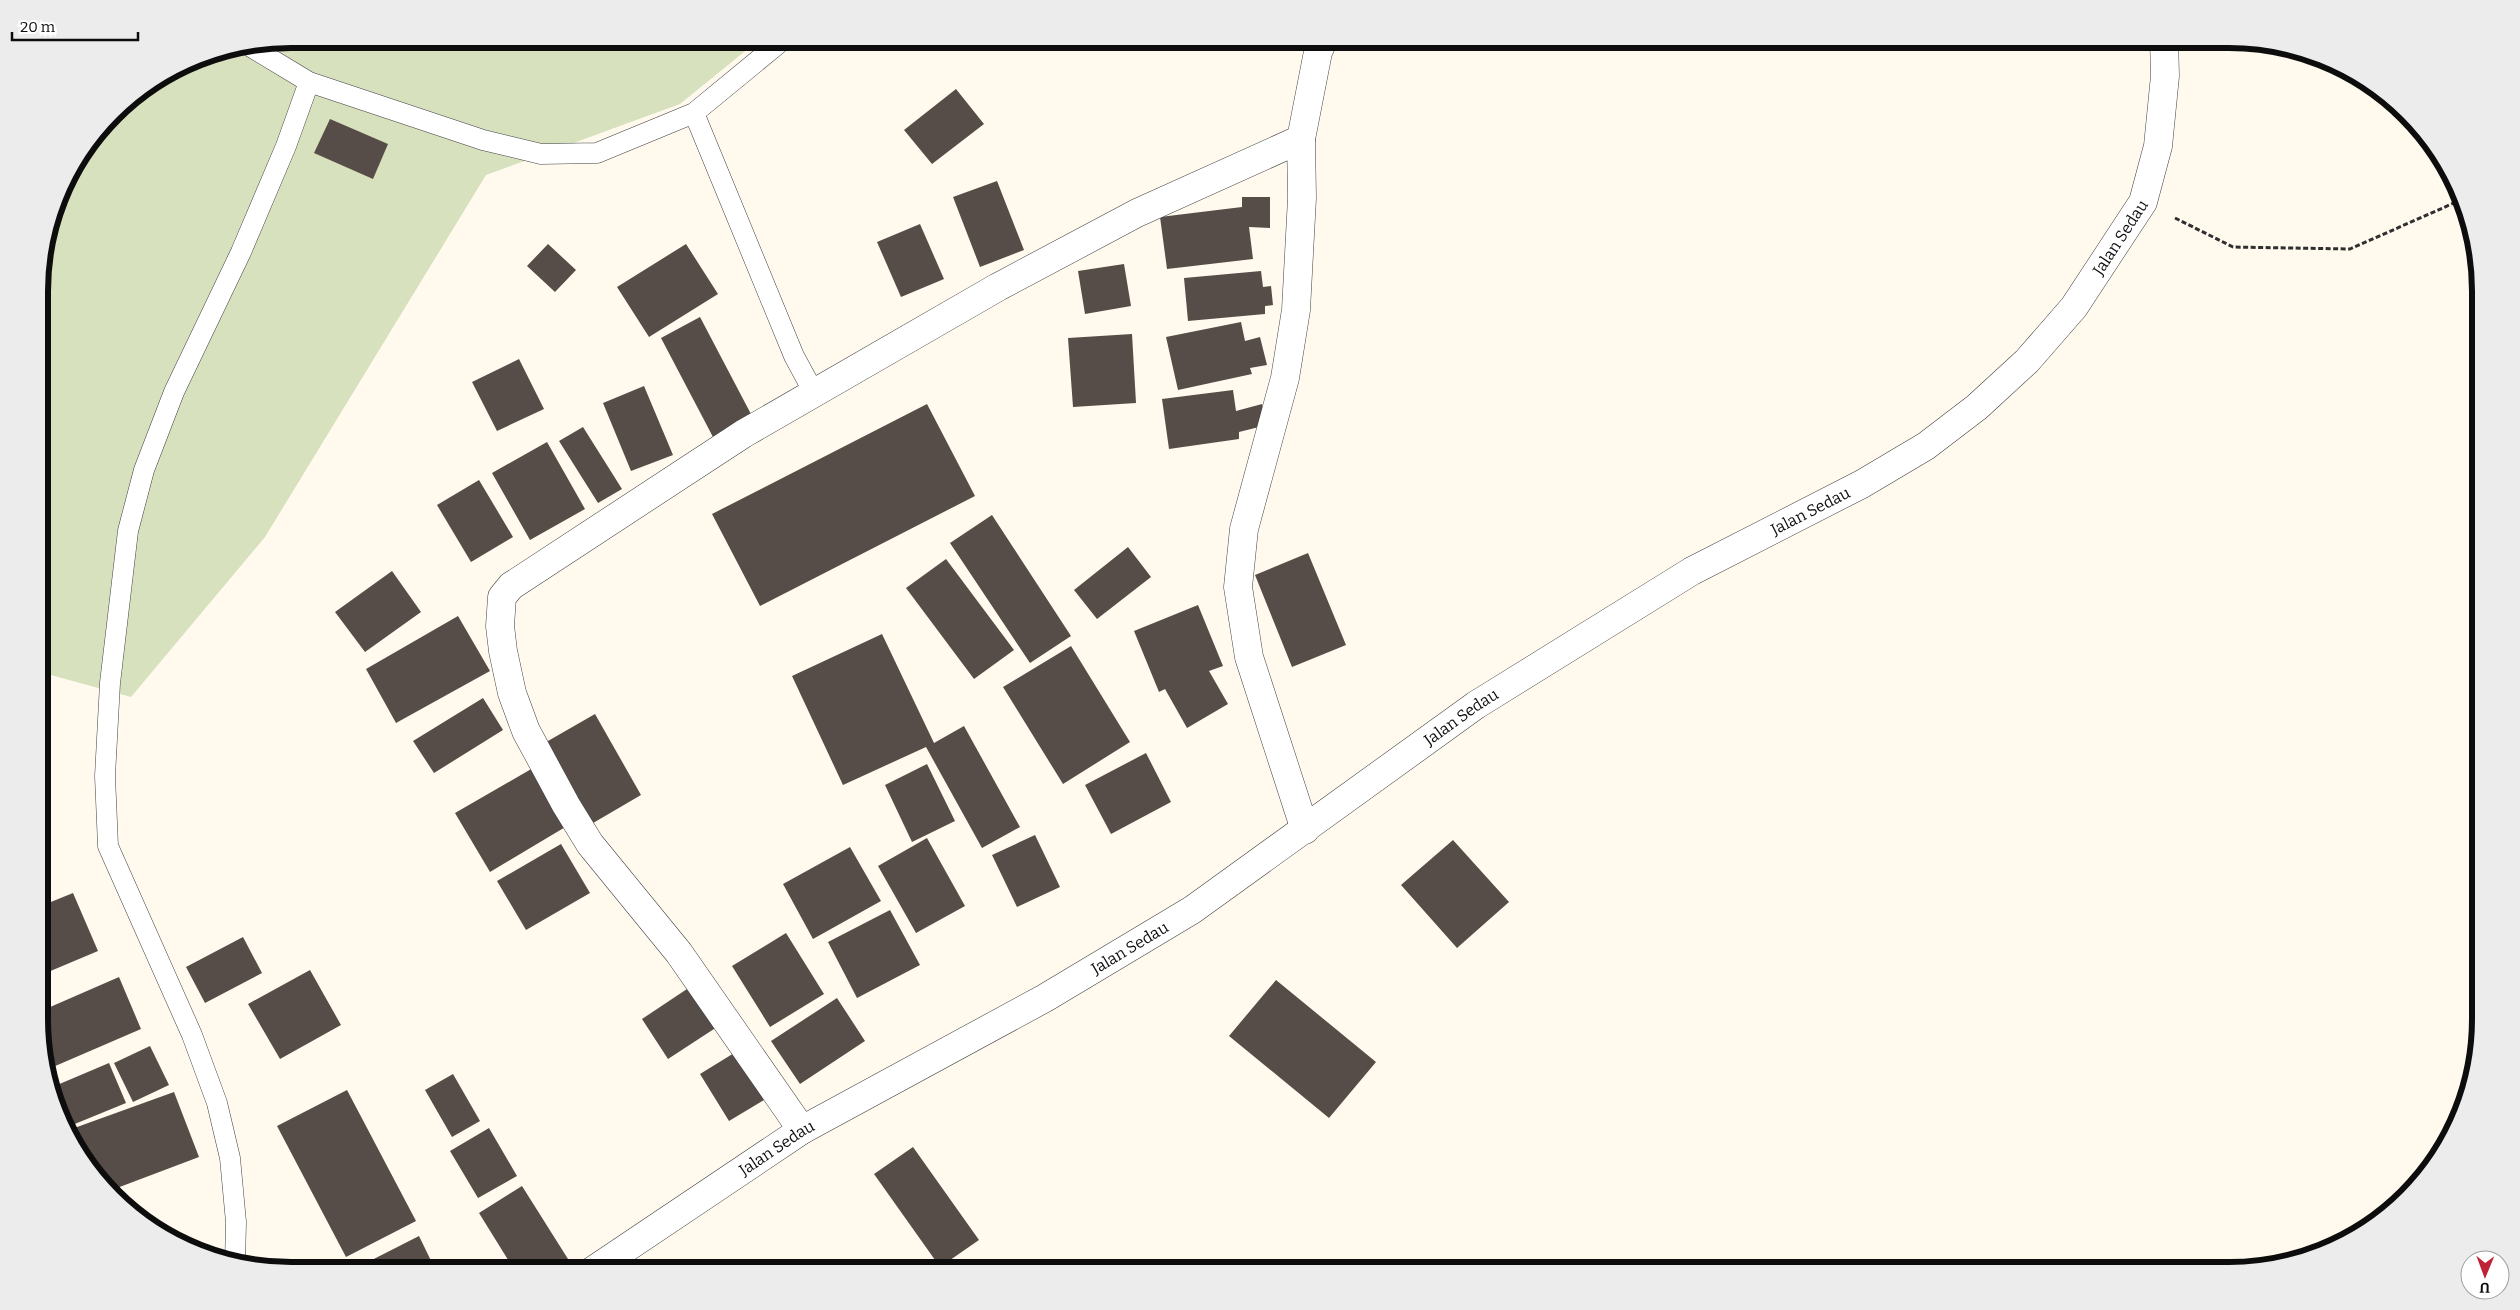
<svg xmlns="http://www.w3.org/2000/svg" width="2520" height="1310" viewBox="0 0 2520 1310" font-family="Bitter,serif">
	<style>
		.cemetery { fill: #d8e1be }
		.building { fill: #564d49 }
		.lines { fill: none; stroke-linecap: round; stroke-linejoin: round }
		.lane-casing { stroke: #404040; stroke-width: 21 }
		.street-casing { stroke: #404040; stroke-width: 29 }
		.path { stroke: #2f2f2f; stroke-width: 3; stroke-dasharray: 5 2.5; stroke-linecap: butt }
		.lane { stroke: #fff; stroke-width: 20 }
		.street { stroke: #fff; stroke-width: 28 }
		.labels { text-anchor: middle; stroke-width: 5; stroke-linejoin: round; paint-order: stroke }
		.street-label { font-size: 16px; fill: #0d0d0d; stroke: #fff }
		.rim { fill: none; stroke: #0d0d0d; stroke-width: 6 }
	</style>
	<rect width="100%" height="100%" fill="#fffaed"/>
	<path class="cemetery" d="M291,39h469l-80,65 -194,71 -221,362 -134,160 -91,-25 -1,-398 26,-95 59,-78 70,-43z"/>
	<path class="building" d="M956,89l28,35 -52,40 -28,-34z
		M330,119l58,25 -15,35 -59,-26z
		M997,181l27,69 -44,17 -27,-70z
		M1242,197h28v31l-21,-1 4,32 -86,10 -7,-52 82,-10z
		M920,224l24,55 -43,18 -24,-55z
		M548,244l28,26 -21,22 -28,-26z
		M686,244l32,50 -69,43 -32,-50z
		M1124,264l7,42 -46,8 -7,-43z
		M1261,271l2,16 8,-1 2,19 -8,1v8l-77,7 -4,-43z
		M700,317l52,99 -39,21 -52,-99z
		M1241,322l4,19 15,-4 7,28 -17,3 2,6 -74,16 -12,-53z
		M1132,334l4,69 -63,4 -5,-69z
		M519,359l25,50 -47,22 -25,-49z
		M644,386l29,69 -42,16 -28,-68z
		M1233,390l3,21 26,-7 5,21 -28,7v7l-70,10 -7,-50z
		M927,404l48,92 -215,110 -48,-92z
		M583,427l39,62 -24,14 -39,-62z
		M547,442l38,67 -55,31 -38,-67z
		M479,480l34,57 -42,25 -34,-57z
		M992,515l79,121 -41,27 -80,-120z
		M1128,547l23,30 -54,42 -23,-29z
		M1308,553l38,92 -54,22 -37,-92z
		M946,559l68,91 -40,29 -68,-91z
		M392,571l29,41 -56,40 -30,-40z
		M1198,605l25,61 -14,5 19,33 -41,24 -22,-39 -6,3 -25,-61z
		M458,616l32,55 -94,52 -30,-54z
		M882,634l52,109 30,-17 56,101 -38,21 -56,-101 -83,38 -51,-109z
		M1071,646l59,96 -67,42 -60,-97z
		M483,698l20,32 -69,43 -21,-32z
		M595,714l46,81 -53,31 -47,-81z
		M1146,753l25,49 -60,32 -26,-49z
		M927,764l28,57 -43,21 -27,-57z
		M533,768l34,58 -77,46 -35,-59z
		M1035,835l25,52 -43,20 -25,-52z
		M927,838l38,68 -49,27 -38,-67z
		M1453,840l56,62 -52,46 -56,-63z
		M561,844l29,49 -64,37 -29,-49z
		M850,847l31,54 -68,38 -30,-55z
		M73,893l25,58 -57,24v-69z
		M890,910l30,55 -63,33 -29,-56z
		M786,933l38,61 -54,33 -38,-61z
		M243,937l19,36 -57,30 -19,-36z
		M310,970l31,55 -61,34 -32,-55z
		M119,977l22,52 -95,41 -5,-17v-42z
		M1276,980l100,82 -47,56 -100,-82z
		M690,987l27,40 -49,32 -26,-40z
		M837,998l28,43 -65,43 -29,-43z
		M150,1046l19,39 -36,17 -19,-39z
		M739,1050l30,47 -40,24 -29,-47z
		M109,1063l17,40 -61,25 -7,-12 -8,-28z
		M453,1074l27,47 -28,16 -27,-47z
		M347,1090l69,131 -70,36 -69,-131z
		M174,1092l25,65 -90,34 -28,-31 -15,-29z
		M489,1128l28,48 -39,22 -28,-47z
		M913,1147l66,93 -39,27 -66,-93z
		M522,1186l46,73 -19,12h-34l-36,-58z
		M419,1236l17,35h-71l-3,-6z
		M1047,1260l13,11h-23z"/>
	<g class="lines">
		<g class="lane-casing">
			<path id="lane" d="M251,47l58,35 174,58 58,14 56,-1 97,-40 90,-74
				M694,113l100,243 20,37
				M235,1264l1,-42 -6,-64 -13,-55 -25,-68 -84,-189 -3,-70 5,-93 18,-152 16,-61 30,-78 67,-140 45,-106 23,-64"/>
		</g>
		<g class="street-casing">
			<g id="street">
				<path d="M1305,830l-56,-173 -11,-70 6,-58 41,-151 11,-68 6,-112 -1,-59 17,-87 6,-13"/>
				<path d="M802,1130l-123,-177 -89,-109 -24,-39 -40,-74 -14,-38 -9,-42 -3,-25 2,-29 9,-11 232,-152 255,-147 139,-74 164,-74"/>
				<path id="s1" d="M592,1271l210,-141 243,-132 147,-88 284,-205 216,-134 170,-87 64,-38 51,-39 50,-46 47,-54 69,-105 15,-56 7,-70 -1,-37"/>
			</g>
		</g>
		<path class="path" d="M2175,218l58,29 117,2 113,-50"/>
		<use href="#lane" class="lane"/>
		<use href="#street" class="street"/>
	</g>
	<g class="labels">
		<g class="street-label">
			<text dy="6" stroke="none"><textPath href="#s1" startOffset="1858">Jalan Sedau</textPath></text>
			<text dy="6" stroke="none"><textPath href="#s1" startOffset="1438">Jalan Sedau</textPath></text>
			<text dy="6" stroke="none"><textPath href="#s1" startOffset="1032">Jalan Sedau</textPath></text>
			<text dy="6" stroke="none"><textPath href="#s1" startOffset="628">Jalan Sedau</textPath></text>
			<text dy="6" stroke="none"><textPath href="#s1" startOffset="222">Jalan Sedau</textPath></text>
		</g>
	</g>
	<path d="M0 0H2520V1310H0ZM291 48H2229A243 243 0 0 1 2472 291V1019A243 243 0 0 1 2229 1262H291A243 243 0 0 1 48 1019V291A243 243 0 0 1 291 48Z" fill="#ececec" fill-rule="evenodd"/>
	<path class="rim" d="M291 48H2229A243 243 0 0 1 2472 291V1019A243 243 0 0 1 2229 1262H291A243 243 0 0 1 48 1019V291A243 243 0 0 1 291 48Z"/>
	<g transform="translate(2485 1275) rotate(181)"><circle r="24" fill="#ffffff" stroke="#9e9e9e"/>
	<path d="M0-4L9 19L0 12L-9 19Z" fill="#bf2337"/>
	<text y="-8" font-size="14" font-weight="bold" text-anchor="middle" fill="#0d0d0d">U</text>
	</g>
	<path d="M12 32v8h126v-8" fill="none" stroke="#0d0d0d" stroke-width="2.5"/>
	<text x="20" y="32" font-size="15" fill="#0d0d0d" stroke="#ffffff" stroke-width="4" paint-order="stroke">20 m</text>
</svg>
